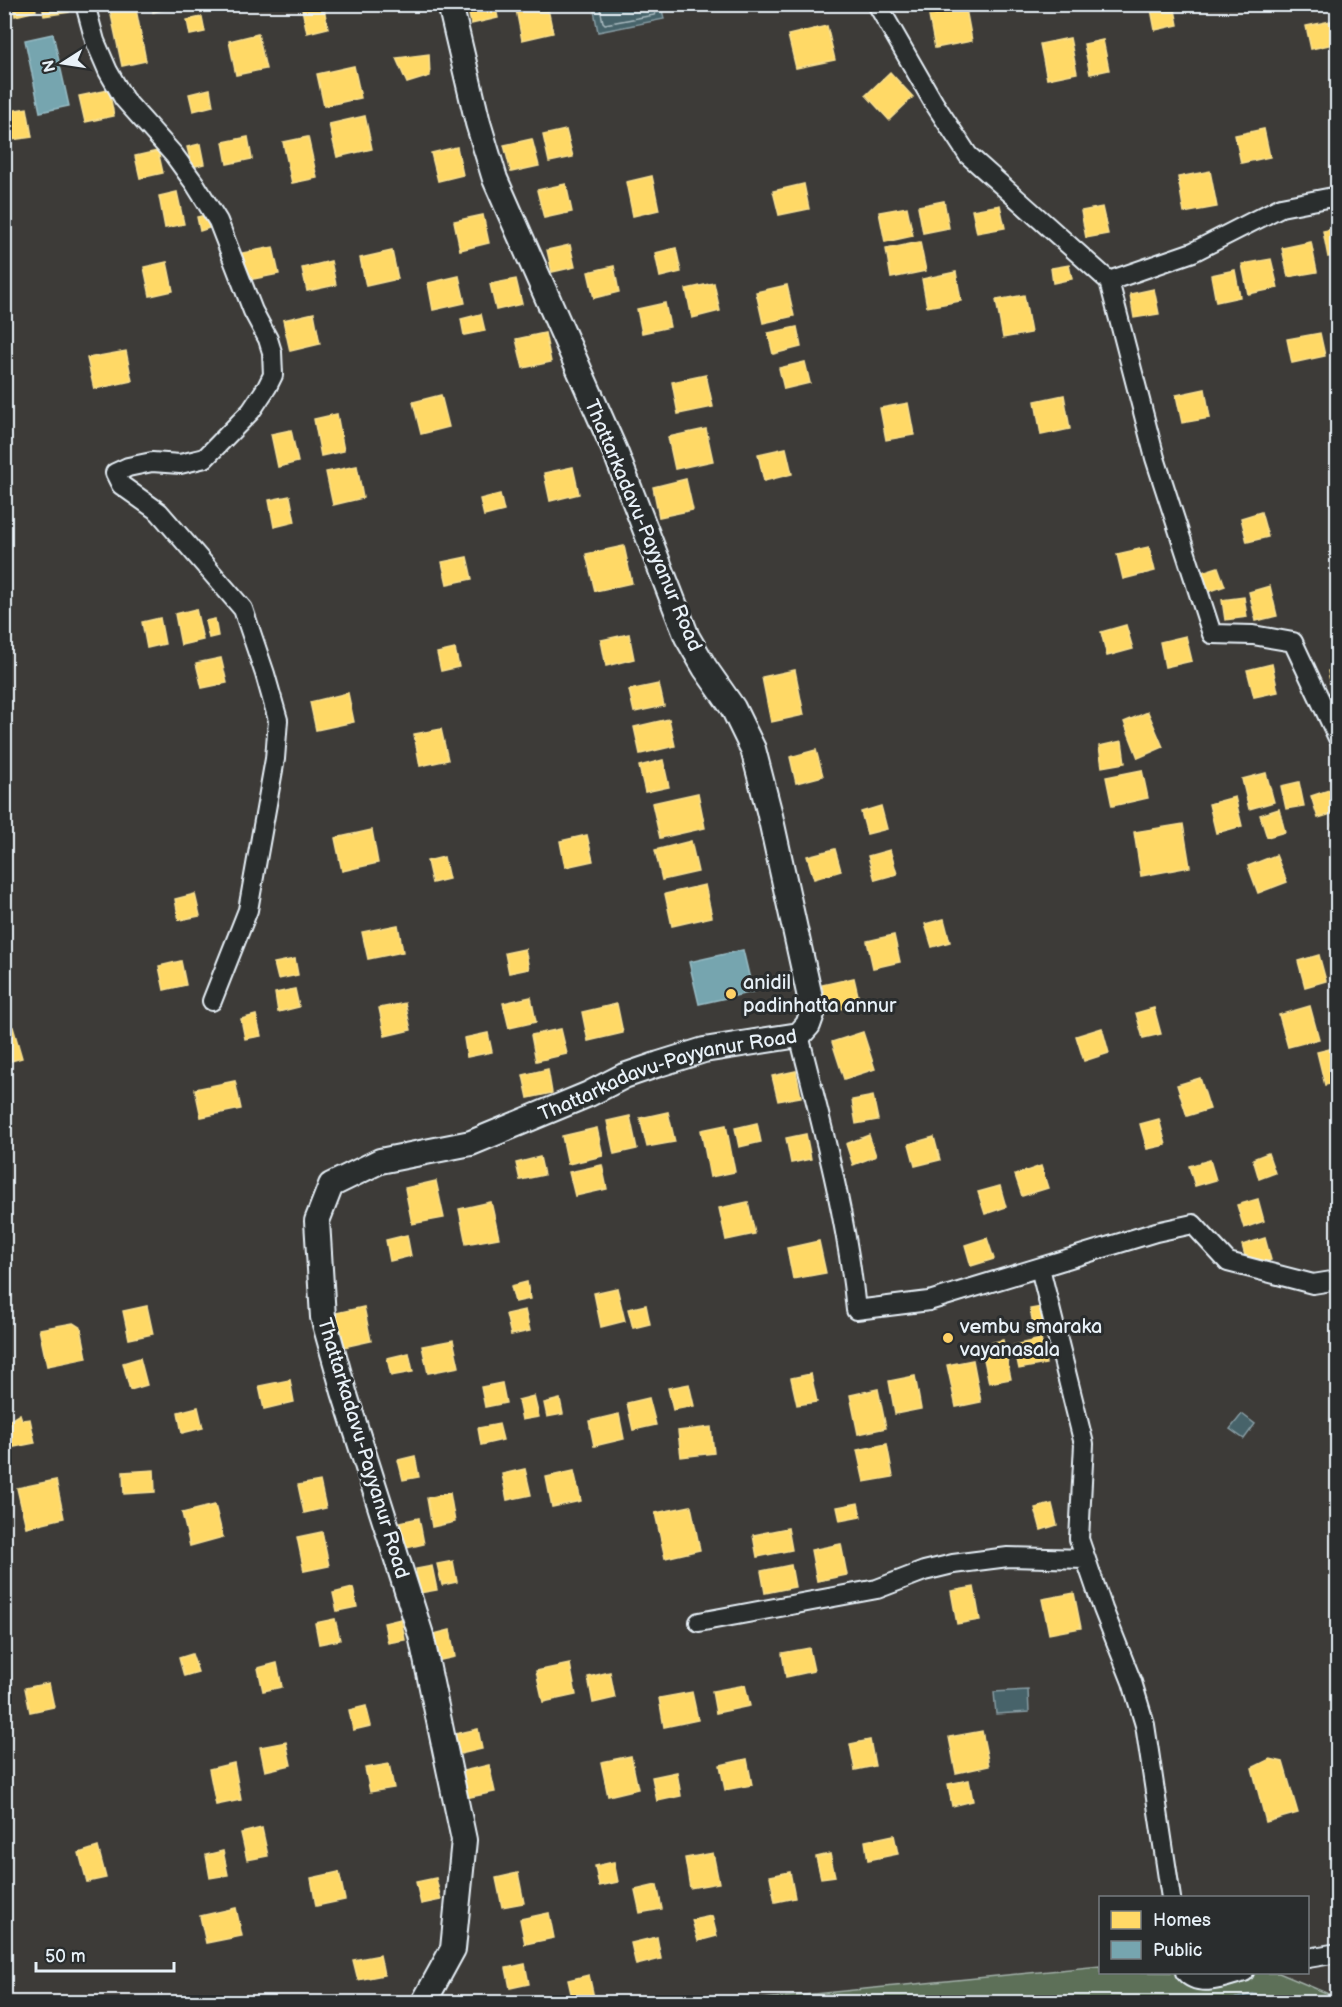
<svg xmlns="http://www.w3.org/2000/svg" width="1342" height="2007" viewBox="0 0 1342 2007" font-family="'Balsamiq Sans',sans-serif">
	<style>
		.green { fill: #5d6f59; stroke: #a2b0a8; stroke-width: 1.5 }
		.water { fill: #47646a; stroke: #879ca3; stroke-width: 1.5 }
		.homes { fill: #ffd966; stroke: #f8e092; stroke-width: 1.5 }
		.public { fill: #76a5af; stroke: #98bcc5; stroke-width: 1.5 }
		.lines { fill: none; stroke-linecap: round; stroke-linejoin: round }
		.shore { stroke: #a8b9bf; stroke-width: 1.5 }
		.minor-casing { stroke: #e8f1f8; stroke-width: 22 }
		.major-casing { stroke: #e8f1f8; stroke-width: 28 }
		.minor { stroke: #2a2d2e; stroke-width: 18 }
		.major { stroke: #2a2d2e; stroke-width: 24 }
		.poi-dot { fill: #ffd166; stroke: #2a2d2e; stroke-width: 2 }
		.labels { text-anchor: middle; stroke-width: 6; stroke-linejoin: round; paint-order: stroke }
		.street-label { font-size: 20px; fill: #e8f1f8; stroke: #2a2d2e }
		.poi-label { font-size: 20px; fill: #e8f1f8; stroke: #2a2d2e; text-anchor: start }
	</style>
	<rect width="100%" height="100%" fill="#3d3b38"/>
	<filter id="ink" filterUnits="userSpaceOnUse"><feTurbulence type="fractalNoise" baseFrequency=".0167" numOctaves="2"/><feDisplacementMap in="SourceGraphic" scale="12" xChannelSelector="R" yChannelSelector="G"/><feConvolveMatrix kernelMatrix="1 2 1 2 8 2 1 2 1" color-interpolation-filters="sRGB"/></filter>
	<g filter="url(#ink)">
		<path class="green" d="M1100,1966v6l179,1 59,25 -1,4h-77l-8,-8 -30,8h-489z"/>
		<path class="water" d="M593,5h68l3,14 -66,13z
			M1242,1414l13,10 -11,15 -14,-10z
			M1028,1690l1,22 -33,2 -2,-22z
			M1252,1994l43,8h-73z"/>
		<path class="homes" d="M13,4h22l1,7 -21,5z
			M42,4h26l1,8 -25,4z
			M135,4l11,57 -24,5 -12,-56z
			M152,4h22l1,3 -22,5z
			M323,4l5,24 -21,5 -5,-24z
			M467,4h28l3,14 -27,6z
			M515,4h32l6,29 -31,7z
			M1174,5l4,20 -23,5 -4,-21z
			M966,9l6,32 -37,7 -6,-32z
			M202,17l3,15 -15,3 -3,-15z
			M1336,20l2,23 -27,6 -5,-23z
			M827,26l8,34 -39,8 -8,-33z
			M258,34l8,35 -30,6 -7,-34z
			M1070,38l7,35 -30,6 -7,-35z
			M1103,40l6,30 -19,4 -6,-30z
			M429,54l1,22 -23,7 -11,-25z
			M354,66l7,32 -37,8 -7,-32z
			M890,72l23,25 -24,23 -23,-25z
			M210,89l3,17 -20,5 -4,-17z
			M109,90l5,26 -29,6 -6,-26z
			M27,108l5,29 -28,4v-29z
			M365,116l7,33 -35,8 -8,-33z
			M1264,129l6,28 -29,6 -6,-28z
			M566,130l7,27 -24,5 -6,-27z
			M248,137l4,22 -25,5 -4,-22z
			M308,137l9,41 -25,5 -9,-41z
			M532,139l7,27 -28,6 -7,-27z
			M200,144l4,20 -12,3 -5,-20z
			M457,147l6,28 -25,6 -7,-28z
			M158,151l5,22 -23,5 -5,-22z
			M1210,171l7,36 -33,6 -6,-36z
			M652,176l7,34 -26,6 -7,-34z
			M566,184l6,28 -28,6 -7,-28z
			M804,184l5,25 -30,6 -6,-24z
			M177,192l7,32 -19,4 -6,-32z
			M944,201l5,27 -26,5 -5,-27z
			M1000,205l5,23 -28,5 -5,-23z
			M907,207l6,29 -28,6 -6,-30z
			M1102,207l6,27 -22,4 -5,-27z
			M206,215l3,13 -9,3 -3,-14z
			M483,215l6,28 -29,7 -6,-29z
			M1338,228v27l-10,2 -5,-26z
			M920,242l6,29 -35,7 -5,-29z
			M1311,242l6,30 -29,5 -6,-29z
			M570,245l5,22 -23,5 -5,-22z
			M273,247l6,27 -31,6 -6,-27z
			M676,248l5,24 -21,5 -5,-24z
			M392,251l6,28 -32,7 -6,-28z
			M1271,259l7,29 -30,6 -6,-30z
			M331,261l5,24 -29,6 -5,-23z
			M167,262l6,29 -23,5 -6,-29z
			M1069,265l3,14 -19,4 -2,-15z
			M614,266l5,26 -25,6 -6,-26z
			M1235,270l5,27 -24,5 -5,-27z
			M956,272l5,29 -34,6 -5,-28z
			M459,276l6,27 -32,7 -5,-27z
			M516,279l6,25 -26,6 -6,-26z
			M714,283l6,28 -28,7 -6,-29z
			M787,285l7,31 -31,7 -7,-31z
			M1154,289l5,25 -25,4 -4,-24z
			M1024,295l7,38 -28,5 -7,-38z
			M665,303l5,24 -28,6 -5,-24z
			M314,313l6,31 -30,7 -7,-31z
			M481,314l4,17 -21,4 -3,-16z
			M797,327l4,20 -28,7 -5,-21z
			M545,333l6,29 -28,6 -7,-29z
			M1320,333l5,23 -33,7 -5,-24z
			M126,351l6,30 -38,8 -7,-31z
			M805,362l5,21 -26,6 -5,-21z
			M706,375l7,32 -35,7 -6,-32z
			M1205,389l5,29 -28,5 -6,-28z
			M441,395l8,32 -28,7 -8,-32z
			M1064,395l6,34 -29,6 -6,-34z
			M908,403l6,32 -28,5 -6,-32z
			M337,414l7,37 -23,5 -7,-37z
			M706,429l7,32 -38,8 -7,-32z
			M291,430l7,32 -20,5 -7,-33z
			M786,448l6,26 -28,7 -6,-27z
			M357,466l6,32 -30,7 -7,-33z
			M573,467l6,27 -29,7 -6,-28z
			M686,479l7,31 -34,7 -6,-30z
			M500,494l4,17 -20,5 -4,-17z
			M290,496l5,26 -21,5 -5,-27z
			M1261,512l7,25 -21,5 -6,-24z
			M624,546l8,37 -37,8 -9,-37z
			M1149,547l6,24 -32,8 -6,-25z
			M467,557l5,22 -25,5 -5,-22z
			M1218,567l7,19 -23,8 -6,-20z
			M1270,586l7,30 -21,5 -7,-29z
			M1244,597l3,20 -22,3 -3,-20z
			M196,609l7,31 -22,5 -6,-31z
			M160,618l5,26 -18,4 -5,-26z
			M215,619l3,17 -9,2 -4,-17z
			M1126,625l7,24 -26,7 -6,-24z
			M629,634l5,25 -28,7 -5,-26z
			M1186,636l6,25 -27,6 -5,-25z
			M455,649l4,18 -18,4 -4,-18z
			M221,658l6,25 -25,5 -6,-25z
			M1272,664l6,28 -24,5 -7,-27z
			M1338,669v22l-6,1 -4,-21z
			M795,670l9,45 -33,7 -9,-45z
			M659,684l5,22 -30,6 -5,-22z
			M348,693l6,29 -38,8 -6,-28z
			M1148,712l15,35 -25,11 -14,-36z
			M669,719l6,27 -35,8 -6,-27z
			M441,729l7,31 -28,6 -6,-32z
			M1122,741l3,22 -23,4 -3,-21z
			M816,750l7,26 -27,7 -6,-26z
			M663,760l6,27 -24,5 -6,-26z
			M1142,770l6,28 -36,8 -6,-29z
			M1266,773l8,29 -25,7 -7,-30z
			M1299,782l5,24 -18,3 -5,-23z
			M1338,787v25l-20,6 -7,-22z
			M698,793l7,35 -45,10 -8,-35z
			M1235,797l7,29 -26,7 -7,-29z
			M881,806l6,23 -20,5 -6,-22z
			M1279,809l6,23 -18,5 -7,-22z
			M1338,823v19l-5,-18z
			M1183,824l7,43 -49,9 -7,-44z
			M372,830l6,33 -36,8 -7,-33z
			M587,835l6,26 -28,6 -5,-26z
			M691,841l7,31 -36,8 -7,-30z
			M835,849l6,22 -27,8 -7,-23z
			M890,850l7,24 -22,6 -7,-24z
			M1276,855l11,27 -29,11 -10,-27z
			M444,857l5,22 -17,4 -5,-22z
			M705,885l7,32 -40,9 -7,-32z
			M195,894l5,22 -21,4 -4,-21z
			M944,919l6,23 -18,5 -7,-23z
			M398,925l5,27 -35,7 -6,-27z
			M894,935l6,27 -27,6 -6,-27z
			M525,949l4,20 -20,4 -4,-20z
			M1319,955l7,26 -21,6 -7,-26z
			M295,959l3,16 -20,4 -4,-16z
			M181,961l5,24 -22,5 -5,-24z
			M854,978l6,26 -32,8 -6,-27z
			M295,989l4,18 -21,5 -3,-19z
			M531,997l5,25 -27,6 -6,-25z
			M405,1003l6,27 -26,6 -6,-28z
			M617,1004l6,29 -35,8 -6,-29z
			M1310,1006l9,33 -31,8 -9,-32z
			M1154,1008l7,26 -18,4 -7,-25z
			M256,1015l5,21 -16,3 -4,-20z
			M13,1027l9,31 -18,5v-34z
			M1102,1028l7,25 -25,8 -8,-25z
			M561,1029l6,25 -31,7 -5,-26z
			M863,1032l12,37 -31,10 -12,-37z
			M488,1033l4,19 -25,5 -3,-19z
			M1338,1047v35l-13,3 -8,-33z
			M548,1069l4,24 -24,5 -5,-23z
			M796,1071l5,26 -23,4 -6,-25z
			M1200,1078l10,31 -23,7 -10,-31z
			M235,1081l6,28 -40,8 -6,-28z
			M873,1096l5,24 -22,4 -4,-24z
			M668,1112l7,30 -28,5 -7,-29z
			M630,1116l7,33 -23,5 -7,-33z
			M1159,1119l7,26 -19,4 -7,-25z
			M757,1123l4,19 -22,5 -4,-19z
			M726,1125l9,47 -25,5 -9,-47z
			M597,1128l6,28 -35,8 -6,-28z
			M806,1134l5,25 -20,4 -5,-25z
			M869,1135l7,21 -23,9 -7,-21z
			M934,1137l6,23 -25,6 -6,-22z
			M1268,1153l7,20 -16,6 -6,-20z
			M540,1157l4,18 -24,5 -4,-17z
			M1210,1160l6,20 -21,6 -6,-20z
			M602,1165l5,24 -32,7 -6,-24z
			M1041,1166l7,22 -26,8 -7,-21z
			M436,1181l8,37 -32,6 -7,-36z
			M1000,1186l6,21 -21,7 -7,-22z
			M1258,1199l6,22 -20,7 -7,-23z
			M491,1202l8,36 -33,6 -7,-35z
			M748,1202l7,32 -29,6 -7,-32z
			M407,1235l4,21 -21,5 -4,-21z
			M987,1238l7,21 -23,7 -6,-21z
			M1265,1238l6,22 -23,6 -6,-21z
			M819,1241l7,32 -33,6 -6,-31z
			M527,1282l3,17 -15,3 -4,-16z
			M617,1288l8,33 -24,6 -7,-34z
			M646,1305l4,19 -17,4 -5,-19z
			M147,1306l6,28 -24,5 -6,-28z
			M1047,1306l3,19 -16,3 -4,-19z
			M364,1307l7,34 -28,6 -7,-34z
			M525,1310l5,21 -19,4 -5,-21z
			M73,1323l8,5 6,30 -40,8 -8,-37z
			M1041,1339l5,25 -27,5 -5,-24z
			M453,1340l6,27 -31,6 -6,-27z
			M1003,1340l8,39 -22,4 -8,-38z
			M409,1353l4,19 -22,4 -4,-18z
			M140,1358l7,27 -17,5 -7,-27z
			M973,1360l8,42 -25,5 -9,-42z
			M811,1374l6,28 -20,3 -6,-27z
			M915,1376l6,33 -26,5 -6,-33z
			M290,1380l4,22 -30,7 -5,-23z
			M502,1383l4,20 -21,4 -4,-20z
			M689,1384l5,22 -21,4 -5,-22z
			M878,1389l8,39 -28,6 -8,-39z
			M534,1396l5,21 -17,3 -4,-20z
			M649,1398l7,27 -23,5 -6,-27z
			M560,1399l3,15 -16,3 -3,-14z
			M198,1407l5,21 -21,5 -4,-21z
			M20,1414l2,6 8,-1 5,24 -31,6v-25z
			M619,1414l5,25 -30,7 -5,-25z
			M499,1424l4,16 -22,5 -3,-17z
			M711,1427l3,26 -33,4 -3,-26z
			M887,1444l6,33 -29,5 -7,-32z
			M415,1456l4,21 -16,3 -5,-20z
			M525,1469l6,26 -24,5 -5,-26z
			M154,1470l1,22 -31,2 -1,-22z
			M574,1471l7,30 -29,6 -6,-30z
			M56,1480l8,38 -38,9 -9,-39z
			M320,1481l6,27 -22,5 -6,-28z
			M450,1493l5,29 -23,5 -5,-29z
			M858,1503l3,14 -21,4 -3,-14z
			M1052,1504l5,21 -16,5 -6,-22z
			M215,1505l8,32 -33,9 -8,-33z
			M691,1506l9,44 -35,8 -10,-45z
			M419,1518l5,26 -18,4 -6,-26z
			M788,1528l4,22 -35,7 -4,-22z
			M322,1532l7,34 -25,5 -7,-34z
			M841,1544l6,31 -30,6 -6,-31z
			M453,1561l4,21 -15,3 -5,-21z
			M791,1565l4,22 -30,6 -4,-22z
			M432,1566l5,24 -17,3 -4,-24z
			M974,1587l6,33 -23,4 -6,-33z
			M353,1588l4,19 -20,4 -4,-18z
			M1074,1593l7,35 -32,6 -7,-35z
			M335,1619l5,21 -21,4 -4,-21z
			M401,1619l4,21 -17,3 -4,-20z
			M450,1630l5,27 -19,4 -6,-26z
			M809,1648l5,23 -28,6 -4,-24z
			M192,1654l6,18 -14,4 -5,-18z
			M277,1663l5,24 -19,4 -5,-23z
			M570,1664l6,31 -33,7 -7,-31z
			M610,1672l5,26 -22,5 -5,-26z
			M49,1683l5,24 -24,5 -5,-24z
			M745,1685l5,21 -34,7 -4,-22z
			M692,1692l6,28 -34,7 -5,-29z
			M366,1706l5,20 -18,4 -4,-20z
			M478,1729l4,20 -22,5 -5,-20z
			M982,1731l7,35 -33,7 -7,-36z
			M870,1740l5,26 -20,4 -5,-26z
			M286,1742l5,23 -26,6 -5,-24z
			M631,1756l7,33 -30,7 -7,-34z
			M747,1759l5,26 -27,5 -5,-25z
			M1270,1759l13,3 15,51 -32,9 -14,-54z
			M234,1763l7,37 -25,5 -7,-36z
			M389,1764l5,24 -24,4 -5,-24z
			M489,1765l6,27 -30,6 -6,-26z
			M677,1772l4,24 -24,5 -5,-24z
			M969,1780l4,21 -21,5 -4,-22z
			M262,1828l6,28 -21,4 -6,-27z
			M894,1835l4,19 -30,6 -3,-19z
			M98,1847l8,31 -19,4 -8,-29z
			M223,1851l5,24 -18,3 -4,-23z
			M713,1853l6,30 -29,5 -5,-30z
			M830,1854l5,22 -14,2 -5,-21z
			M614,1862l4,20 -19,4 -4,-20z
			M339,1872l6,28 -29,6 -5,-28z
			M790,1872l5,26 -20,4 -5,-26z
			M518,1873l6,30 -22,4 -6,-29z
			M436,1878l5,22 -20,4 -5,-22z
			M657,1885l5,24 -22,4 -5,-23z
			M236,1908l6,28 -36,7 -6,-27z
			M549,1913l5,25 -29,6 -5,-25z
			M712,1916l5,20 -19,5 -6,-21z
			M657,1937l4,22 -25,6 -5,-22z
			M380,1955l4,20 -26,5 -5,-20z
			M525,1964l4,20 -19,4 -4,-20z
			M589,1975l6,27h-22l-5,-22z"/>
		<path class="public" d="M53,34l16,72 -29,6 -15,-72z
			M4,50l5,29 -5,1z
			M743,950l10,42 -54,12 -10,-42z"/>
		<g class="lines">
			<path class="shore" d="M599,4l4,18 2,2 49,-9 2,-3 -1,-8"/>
			<g class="minor-casing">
				<path id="minor" d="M85,4l10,37 13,30 16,28 50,56 21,29 23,37 35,90 15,28 4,13 1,23 -6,12 -16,24 -46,47 -25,6 -28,-2 -24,5 -13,6 6,12 38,27 84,97 22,65 13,46 -3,39 -27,151 -36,91
					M877,4l57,99 34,52 141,126 46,177 57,176 41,1 40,7 45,96
					M1109,281l84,-29 88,-45 57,-11
					M799,1035c23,91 48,182 57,275l73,-9 227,-69 37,-8 35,38 85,22 25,-4
					M1040,1268l44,176 -5,95 24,70 29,73 13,43 26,173
					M699,1622l178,-33 47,-18 29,-7 55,-7 77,2
					M1308,1958l30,-5
					M1185,1972c14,17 41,5 59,0"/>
			</g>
			<g class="major-casing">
				<g id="major">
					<path id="s1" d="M424,2002l29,-53 11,-109 -43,-205 -77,-243 -21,-75 -6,-96 14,-36 49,-24 91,-18 118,-49 35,-18 35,-12 45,-14 95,-15 9,-10 5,-14 -44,-200 -16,-62 -20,-41 -28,-40 -18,-31 -72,-186 -120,-272 -17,-56 -28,-119"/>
				</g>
			</g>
			<use href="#minor" class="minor"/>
			<use href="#major" class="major"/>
		</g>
	</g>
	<g class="poi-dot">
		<circle cx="731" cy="994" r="6"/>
		<circle cx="948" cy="1338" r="6"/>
	</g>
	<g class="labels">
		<g class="street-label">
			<text transform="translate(644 525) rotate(67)" y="7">Thattarkadavu-Payyanur Road</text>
			<text dy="7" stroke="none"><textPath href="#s1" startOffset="1204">Thattarkadavu-Payyanur Road</textPath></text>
			<text transform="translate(364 1448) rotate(73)" y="7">Thattarkadavu-Payyanur Road</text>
		</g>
		<g class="poi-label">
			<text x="743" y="989">anidil<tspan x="743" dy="23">padinhatta annur</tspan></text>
			<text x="960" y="1333">vembu smaraka<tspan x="960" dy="23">vayanasala</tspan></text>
		</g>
	</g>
	<rect width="1342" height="2007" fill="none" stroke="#2a2d2e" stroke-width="24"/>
	<rect x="12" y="12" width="1318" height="1983" fill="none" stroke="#e8f1f8" stroke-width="2" filter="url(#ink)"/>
	<rect x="1099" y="1896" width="210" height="78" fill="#2a2d2e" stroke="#767b7f" stroke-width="1.5"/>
	<rect x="1111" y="1911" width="30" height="18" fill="#ffd966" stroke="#767b7f" stroke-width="1.5"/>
	<text x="1153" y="1926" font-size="18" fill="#e8f1f8">Homes</text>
	<rect x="1111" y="1941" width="30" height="18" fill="#76a5af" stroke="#767b7f" stroke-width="1.5"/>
	<text x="1153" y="1956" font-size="18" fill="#e8f1f8">Public</text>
	<g transform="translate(63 63) rotate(258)" stroke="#2a2d2e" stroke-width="4.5" paint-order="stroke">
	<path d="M0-4.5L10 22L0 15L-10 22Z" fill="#e8f1f8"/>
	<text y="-9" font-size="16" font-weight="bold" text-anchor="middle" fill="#e8f1f8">N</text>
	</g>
	<path d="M36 1962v9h138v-9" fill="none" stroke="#e8f1f8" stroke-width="3"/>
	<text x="45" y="1962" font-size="18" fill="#e8f1f8" stroke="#2a2d2e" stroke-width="4.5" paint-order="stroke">50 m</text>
</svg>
